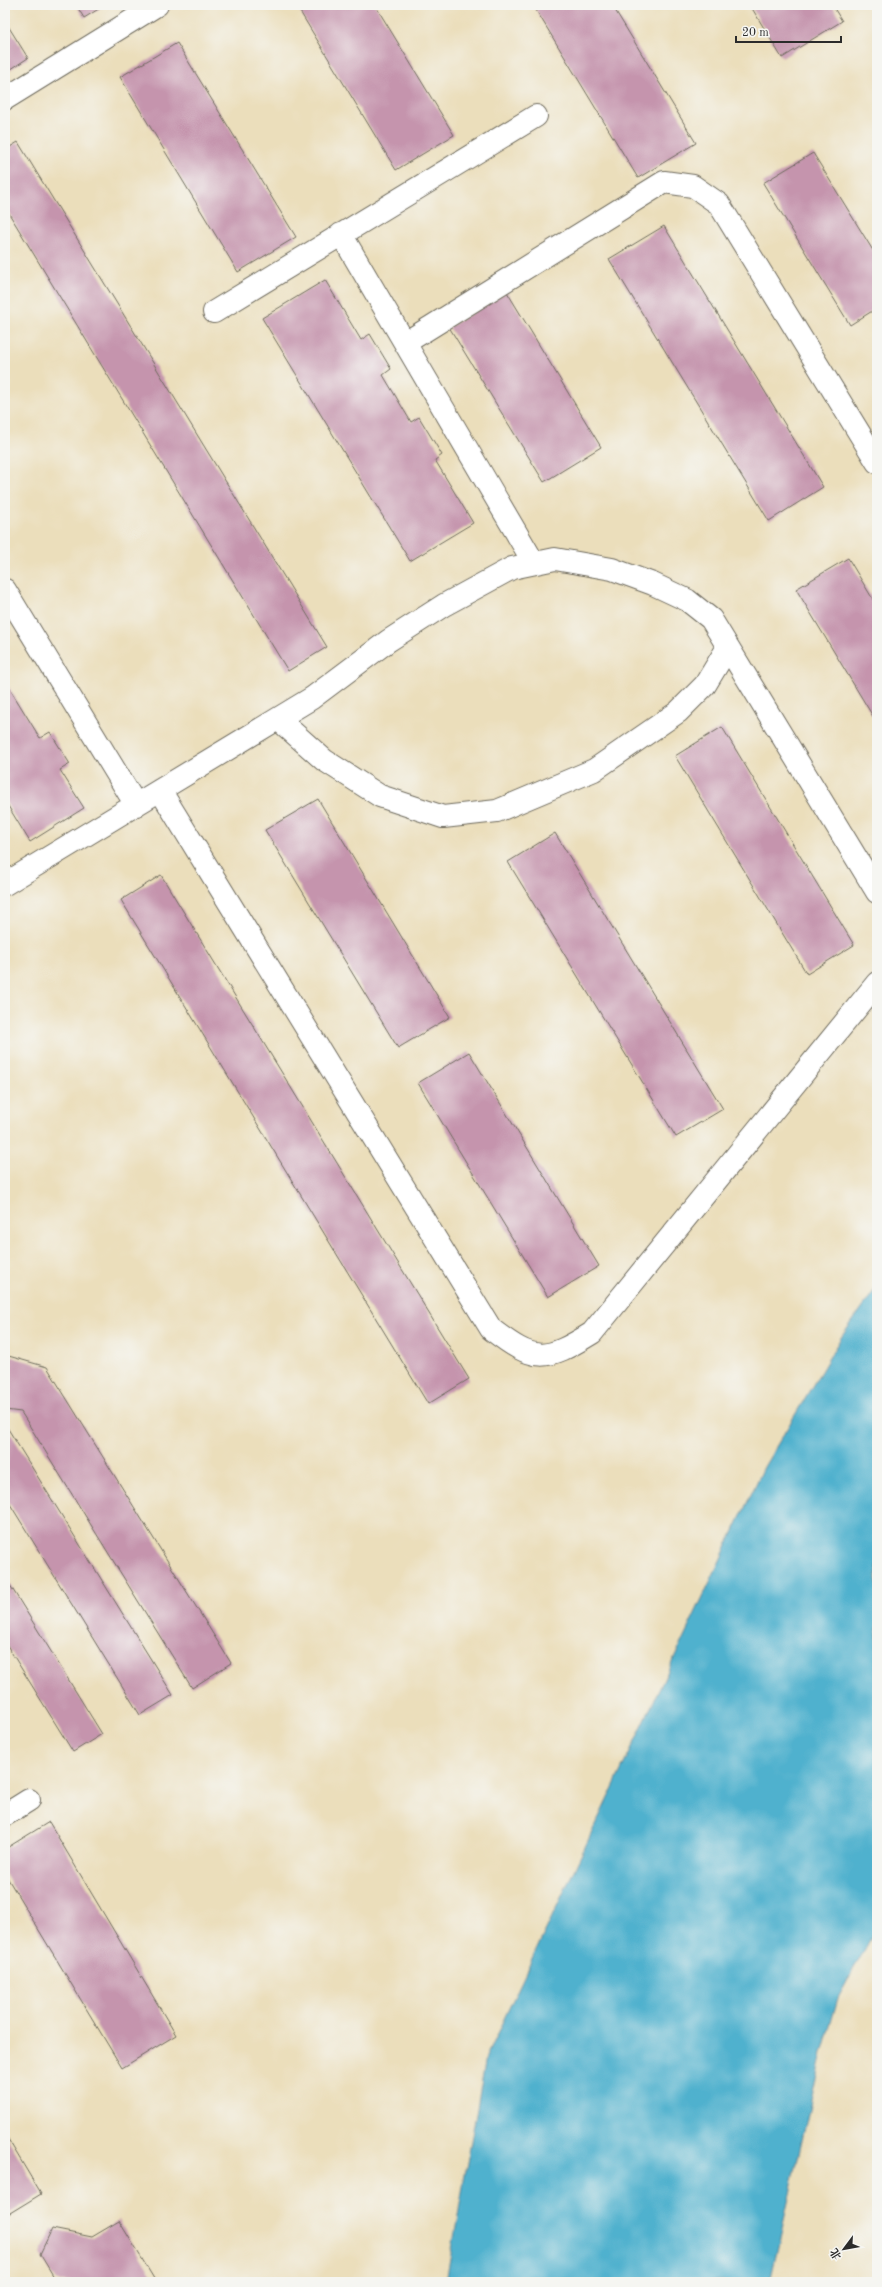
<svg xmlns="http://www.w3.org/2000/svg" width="882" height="2287" viewBox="0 0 882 2287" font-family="'Old Standard TT','Noto Serif SC',serif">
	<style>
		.water { fill: #4fb1ce; stroke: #3d6e7c }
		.building { fill: #c594ad }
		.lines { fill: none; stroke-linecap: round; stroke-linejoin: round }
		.minor-casing { stroke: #6e6a5d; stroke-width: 24 }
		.minor { stroke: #fff; stroke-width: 22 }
	</style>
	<rect width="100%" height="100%" fill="#f6f6f2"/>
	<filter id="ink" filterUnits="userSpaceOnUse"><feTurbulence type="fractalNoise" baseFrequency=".025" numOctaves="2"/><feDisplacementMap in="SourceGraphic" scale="8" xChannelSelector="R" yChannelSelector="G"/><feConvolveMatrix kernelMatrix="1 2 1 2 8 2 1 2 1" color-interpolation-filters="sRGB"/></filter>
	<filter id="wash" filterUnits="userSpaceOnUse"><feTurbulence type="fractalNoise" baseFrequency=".012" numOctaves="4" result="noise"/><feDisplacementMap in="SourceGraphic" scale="16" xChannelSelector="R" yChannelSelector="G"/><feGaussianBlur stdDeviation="0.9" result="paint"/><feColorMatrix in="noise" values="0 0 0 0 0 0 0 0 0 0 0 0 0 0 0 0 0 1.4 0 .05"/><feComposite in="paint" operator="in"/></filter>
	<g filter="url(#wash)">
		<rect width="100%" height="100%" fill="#ebdebb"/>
		<path class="water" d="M877,1287v640l-39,71 -18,63 -50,221h-324l40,-225 278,-590 78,-131z"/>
		<g id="blocks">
			<path class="building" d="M76,5h29l-21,13z
				M296,5h79l79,130 -58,35z
				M533,5h79l84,138 -58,35z
				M750,5h82l10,16 -60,37z
				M5,21l23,37 -23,15z
				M177,43l119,194 -58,35 -118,-195z
				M18,142l309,505 -39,24 -283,-464v-57z
				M813,153l64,104v51l-27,17 -87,-142z
				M664,226l159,261 -54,34 -160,-262z
				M325,280l36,60 9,-6 21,35 -8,6 28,47 8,-5 23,38 -7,5 38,63 -63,38 -148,-243z
				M507,292l94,155 -57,35 -95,-155z
				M848,558l29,48v117l-81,-134z
				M5,681l35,57 10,-6 20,32 -10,6 24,38 -54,34 -25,-41z
				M722,727l132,218 -47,29 -132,-218z
				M318,799l132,218 -52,31 -133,-218z
				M555,833l168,276 -47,28 -168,-275z
				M161,875l308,504 -41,25 -307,-504z
				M469,1052l130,214 -51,31 -130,-214z
				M5,1355l42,12 184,296 -39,25 -171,-276 -16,-2z
				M5,1424l168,271 -33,20 -135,-219z
				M5,1577l97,157 -29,18 -68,-110z
				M49,1822l127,213 -54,33 -117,-194v-25z
				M5,2134l36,60 -36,22z
				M119,2221l37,61h-99l-17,-28 12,-25 40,8z"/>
		</g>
	</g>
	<g filter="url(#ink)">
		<use href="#blocks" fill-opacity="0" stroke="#6e6a5d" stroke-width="1"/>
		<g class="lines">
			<g class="minor-casing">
				<path id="minor" d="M5,99l152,-94
					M341,234l193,329
					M214,312l322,-196
					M405,343l259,-161 29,4 26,18 158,258
					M5,590l131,215
					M278,719l46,41 56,36 63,21 54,-6 97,-41 84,-58 27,-27 23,-38
					M160,790l331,539c44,34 54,33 101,4l285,-350
					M5,884l307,-186 76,-57 56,-36 68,-37 43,-9 57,10 41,15 34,16 24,19 166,273
					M5,1815l24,-15"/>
			</g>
			<use href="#minor" class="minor"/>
		</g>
	</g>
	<rect width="882" height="2287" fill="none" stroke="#f6f6f2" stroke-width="20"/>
	<g transform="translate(844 2249) rotate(238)" stroke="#f6f6f2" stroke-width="3" paint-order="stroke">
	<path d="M0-3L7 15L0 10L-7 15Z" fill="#2b2b2b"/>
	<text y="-6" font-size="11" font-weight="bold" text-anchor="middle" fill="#2b2b2b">北</text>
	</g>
	<path d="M736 36v6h105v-6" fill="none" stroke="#2b2b2b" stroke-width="2"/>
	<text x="742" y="36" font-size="12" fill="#2b2b2b" stroke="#f6f6f2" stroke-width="3" paint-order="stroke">20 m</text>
</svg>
